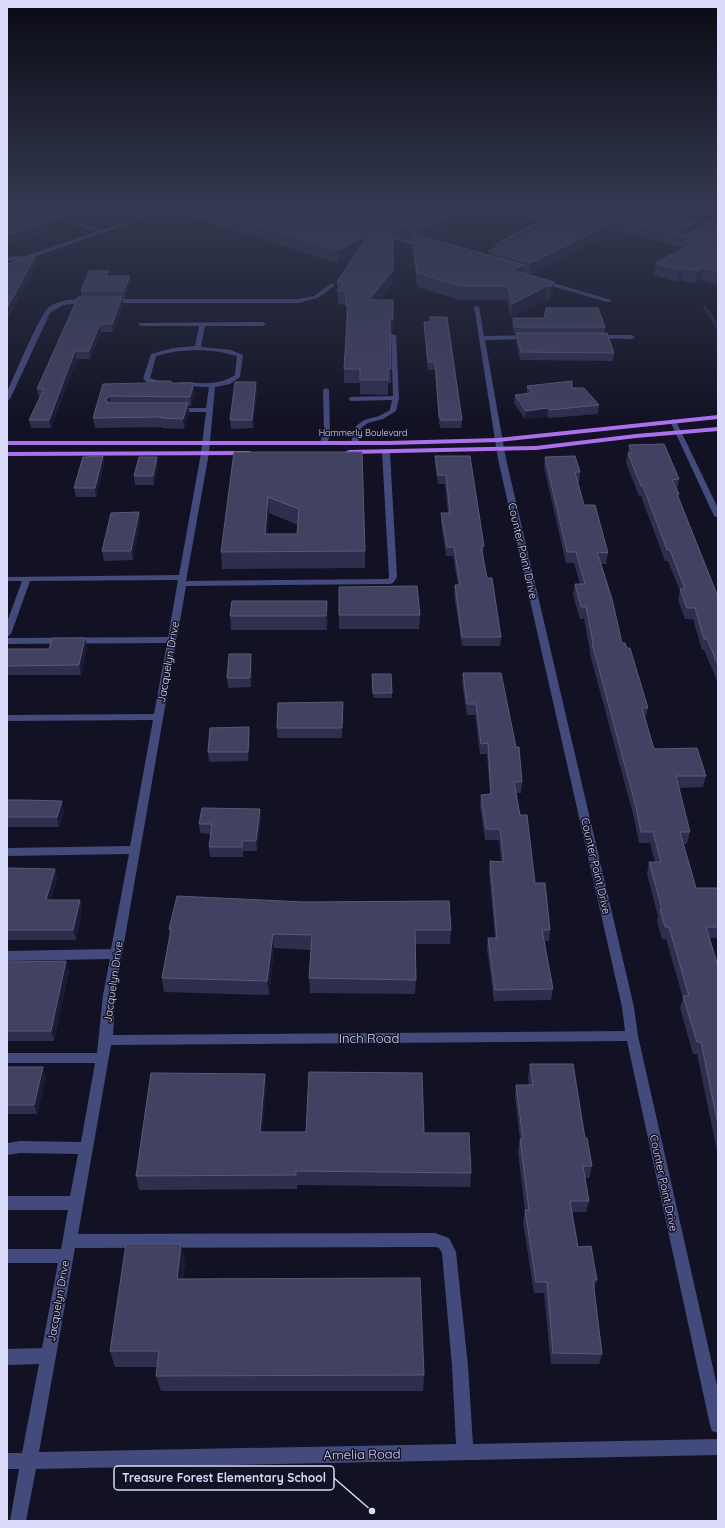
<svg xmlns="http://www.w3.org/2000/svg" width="725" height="1528" viewBox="0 0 725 1528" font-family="Quicksand,sans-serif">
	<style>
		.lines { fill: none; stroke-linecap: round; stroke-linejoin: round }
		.stream { stroke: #152e45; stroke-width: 3.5 }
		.minor { fill: #434a7c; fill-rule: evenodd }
		.major { fill: #ab70eb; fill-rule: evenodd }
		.wall { fill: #2f2e4f; fill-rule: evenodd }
		.shaded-wall { fill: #1c1b36 }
		.building { fill: #414161; stroke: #595979; fill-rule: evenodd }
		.labels { text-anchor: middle; stroke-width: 3; stroke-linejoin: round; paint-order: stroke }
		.far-street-label { font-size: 9px; fill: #dadbfa; stroke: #121224 }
		.street-label { font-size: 11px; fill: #dadbfa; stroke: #121224 }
		.near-street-label { font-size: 13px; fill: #dadbfa; stroke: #121224 }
		.leader { fill: none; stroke: #dadbfa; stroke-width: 1.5 }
		.callout-dot { fill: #dadbfa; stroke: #121224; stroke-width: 1.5 }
		.callout { fill: #121224; stroke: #dadbfa; stroke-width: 1.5 }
		.callout-label { font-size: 12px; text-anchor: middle; font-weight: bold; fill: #dadbfa }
	</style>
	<rect width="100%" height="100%" fill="#121224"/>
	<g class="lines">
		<path class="stream" d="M705,307l13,22"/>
		<path class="minor" d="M167,208h6l-145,51 -21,2v-4l18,-1 72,-24 -23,-8v-2l28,8z
			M566,208h6l-75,38 -5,-1z
			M383,232l44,14 1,1 -5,1 -42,-13v-2z
			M540,279l71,21 1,1 -5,1 -69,-20 -1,-1z
			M332,283l2,1v2l-16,12 -20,5h-188l-3,-2 3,-2h188l16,-3z
			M88,299l3,2 -1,1 -27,3 -13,8 -40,86 -3,2v-9c7,-15 33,-78 42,-85 11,-8 26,-8 39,-8z
			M474,306l5,1 5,29 46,-1 3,2 -3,2 -45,1 21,119 128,548 4,29 80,354v43l-6,-2 -2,-6 -83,-384 -516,4 -33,189 357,-1 14,5 7,14 12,114 5,78 245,-5v16l-682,14 -10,52h-16l9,-52h-12v-16h15l17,-89 -32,1v-16l35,-1 16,-85h-51v-14h54l7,-39h-61v-14h63l8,-42 -58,-1 -13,2v-12l13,-2 61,1 14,-79h-88v-10h90l6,-58 7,-36 -103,2v-10l104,-2 18,-95 -122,2v-8l123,-2 23,-126 -146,1v-6l147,-1 13,-71 -160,1v-6l161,-1 10,-57 -148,1 -19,53 -4,3v-15l15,-41h-15v-4l172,-2 22,-122 5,-41h-31l-3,-2 3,-2h31l3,-21 -27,-1 -3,-2 3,-2c18,1 37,4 53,-7l2,-19c-26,-8 -55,-8 -81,0l-6,22 17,6c-7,5 -18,0 -24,-5l8,-25 22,-6 22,-2 4,-20h-58l-2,-1v-2l124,-1 3,2 -3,2h-58l-4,21 30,3 12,5 -3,22 -10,7 -15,3 -6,66 -23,128 202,-2 1,-2 -7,-125 4,-2 4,2 7,125 -4,6 -3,1 -204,2 -71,409 -2,40 512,-4 -3,-24 -124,-548zM435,1247l4,1 3,5 10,113 4,78 -417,8 36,-204z
			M391,334l5,1 3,63 -3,13 -13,8 -15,4 -7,5 -3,16h-6l-1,-2 5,-16 8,-6 15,-4 11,-6 2,-10 -41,1 -3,-2 3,-2 42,-1z
			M596,335h36l3,2 -3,2 -38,-1 -1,-1z
			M326,388l3,2 1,42 -2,10 -4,2 -4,-2 4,-10 -1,-42z
			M673,419l3,2 42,87v10l-4,-2 -44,-95z"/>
		<path class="major" d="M718,415v4l-219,23 -110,3h-382v-4h382l110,-3z
			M718,427v4l-82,7 -100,12 -187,4 -4,-2 4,-2 187,-4 100,-12z
			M247,451h3v4l-243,1v-4z"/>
	</g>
	<path class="wall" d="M169,208h154l36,10v-5l43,-4 2,-1h256v1l-3,2 38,18 23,-5v61l-18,-5 -5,4 -14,-4 -3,2 -24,-7 2,-12 28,-15 -67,-17 -88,44 -6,-2 31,9 -2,14 -3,4h-3l-35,18 -4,-18h-48l-42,-13 -5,-40 1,-7 -18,-5v5h-2v43l-13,17 13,33 -3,1 1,35v14h-3v12l-28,-1v-11h-16v-14l3,-50h-1v-14l-8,-1v-9h-1v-13l19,-28 -18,9 -168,-52zM492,209l45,12 9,-5v7h1l-58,28 -1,4 -60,-17z
		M109,276l22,6 -6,16h-3l1,6 -10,28h-12l-11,27h-13l-26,69h-20l-2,-8 11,-22h-1l-2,-9 44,-92v-6z
		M430,317l32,103 -1,8h-20l-2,-4 -4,-54h-7l-4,-41v-7h6z
		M513,318l92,9 -1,6 10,20 -1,8 -93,-1 -4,-19v-7h-2l-2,-9z
		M171,381v2l24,10 -4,13h-3l1,7 -5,16 -22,-1v-1l-67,1 -2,-10 10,-34 44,-1z
		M256,382l1,8 -4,38 -22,1 -1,-9z
		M527,386l45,2 27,17 -1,9 -49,4 -2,-1 -22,2 -11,-16 1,-8 12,-1z
		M629,445l50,34 -2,11 2,4 -1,3 40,100v86l-14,-33h-2l-9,-31h-8l-7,-19 2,-9 -12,-30h-3l-24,-65h-2l-13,-33z
		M234,452l131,99v17l-143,1 -1,-17zM269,513l29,12 -1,9h-30z
		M103,456l1,9 -8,32h-20l-2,-9z
		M435,456l49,90 -1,9 4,23 14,59 -1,9h-38l-8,-52 1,-9h3l-5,-29h-7l-5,-34v-9h7l-3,-29h-7l-3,-19z
		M157,457l1,9 -4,19h-19l-1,-9z
		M545,457l35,15 -1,10h-1l6,23 24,48 -2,11h-5l21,79 5,5 21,60 -3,11 9,30 52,27 -3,11 -24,1 11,44 -3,12h-4l13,44h22v50h-8l8,28v190l-21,-102h-4l-13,-46 3,-10 -17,-59h-4l-5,-18 1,-5 -11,-42 2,-12h6l-5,-19h-11l-5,-25 -44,-164v-3l-6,-32h-4l-7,-24 2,-11h5l-6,-21h-8l-22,-96z
		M140,521l-7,39 -29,1 -2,-10z
		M339,587l81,28 -1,14h-80z
		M328,615l-1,15h-96l-1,-14z
		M85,638l2,9 -6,28h-74v-26h42z
		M252,663l-1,24 -23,1 -1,-10z
		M463,673l59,109 -1,11h-5l4,22 15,68 15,47 -1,11h-5l9,48 -2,11 -57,1 -7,-52 1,-11h7l-6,-66 1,-11h11l-2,-21h-14l-5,-34 1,-11 9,-1 -3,-40h-7l-5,-39h-8l-5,-31z
		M372,679l20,14v5h-19z
		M343,702l-1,36h-65v-10z
		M249,727l1,10 -2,24 -39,1 -1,-10z
		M7,800l57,11 -5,16h-52z
		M261,819l-4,32h-14v6h-33l-1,-10 2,-13 -11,-1 -1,-9z
		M7,868l48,1 2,10 -6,21h29l2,10 -6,30h-69z
		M169,929l282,1 -1,14h-34v36l-1,14 -105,-1 -1,-15 2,-28 -37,-2 -5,47 -105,-3 -2,-14 8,-42z
		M7,962l62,9 -15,70h-47z
		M530,1064l55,74 7,28 -3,12h-4l4,23 -3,11h-14l6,35 19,33 -3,11 8,63 -3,10h-48l-7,-71h-10l-11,-71 2,-11 -7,-60 2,-12 -5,-42 1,-12h13l-1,-8z
		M7,1067l39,10 -9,37h-30z
		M265,1074l1,14 -4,44 162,1 47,40 -1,14 -173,-2v4l-158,1 -3,-14z
		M185,1261l-2,18 241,96 -1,16h-262l-5,-15 1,-9h-42l-5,-16z"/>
	<path class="shaded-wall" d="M86,208h28l-41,13 -1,1 -65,23v-10l65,-23z
		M471,208h21v1l-74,33v-12z
		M542,208h21l-16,4 -1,4 -9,5 1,-11z
		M643,208h17v1l-19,10z
		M618,220l-1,11 -88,44 2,-12z
		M697,221l-2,11 -17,3 1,-5z
		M368,235v13l-30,15v-13z
		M36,255l1,9 -30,57 1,4 -1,2v-19z
		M524,265l-1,13 -11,-8z
		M683,268l-2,12 -3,2 2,-12z
		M703,268l-3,12 -5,4 2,-13z
		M393,270v13l-24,31v-14z
		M130,276l1,6 -6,16 -1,-7z
		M554,282l-2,14 -3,4 2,-14z
		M547,286l-1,14 -35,18 1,-14z
		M122,297l1,7 -10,28 -1,-8z
		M393,319v14l-3,1v-14z
		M100,324l1,8 -11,27 -1,-8z
		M75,351l2,8 -26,69 -2,-8z
		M256,382l1,8 -4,38 -1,-8z
		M194,383l1,10 -4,13 -1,-9z
		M110,396l1,10 -6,-6z
		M188,403l1,10 -5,16 -1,-10z
		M548,408l-1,9 -22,2 1,-8z
		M103,456l1,9 -8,32 -1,-9z
		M157,457l1,9 -4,19 -1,-9z
		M268,497l1,16 -3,38 -1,-17z
		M139,512l1,9 -7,39 -2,-9z
		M327,601l1,14 -1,15 -1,-14z
		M85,638l2,9 -6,28 -2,-10z
		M251,654l1,9 -1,24 -1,-9z
		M249,727l1,10 -2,24v-9z
		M62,801l2,10 -5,16 -2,-10z
		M260,809l1,10 -4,32 -1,-10z
		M55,869l2,10 -9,31 -2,-10z
		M80,900l2,10 -6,30 -3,-10z
		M273,934l1,14 -5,47 -2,-14z
		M66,961l3,10 -15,70 -3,-10z
		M43,1067l3,10 -9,37 -3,-9z
		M265,1074l1,14 -5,58 -1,-14z
		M181,1244l4,17 -4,35 -4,-17z"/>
	<path class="building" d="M7,208h79l-14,4 -1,2 -64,21z
		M198,208h125l72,20h-2v42l-24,30h24v19l-3,1 1,49h-3v11h-28v-11h-16l4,-64h-2v-14h-8l5,-9h-6l31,-47 -30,15z
		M372,208h27l3,1 2,-1h67l-53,22 -59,-17z
		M531,208h11l-4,2z
		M555,208h89l53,13 -18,9 1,3 6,1 20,-11 5,-1 7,2v48l-15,-4 -6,3 -14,-3 -3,2 -24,-7 37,-20 -7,-2 6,-3 -74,-18 -87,43 -42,-12 74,-35 -16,-4z
		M413,234l111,31 -12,5 42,12 -3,4h-4l-35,18 -4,-18h-48l-43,-13z
		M36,255l-29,53v-44z
		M89,271h20l-3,5h24l-6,15h-43z
		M78,297h44l-10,27h-12l-11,27h-14l-26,69h-20l15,-31h-7z
		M546,308h52l7,19h-90l-2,-9h31z
		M430,317h17l15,103h-21l-2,-5 -4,-53h-7l-4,-40h6z
		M516,333h91l7,20 -93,-1z
		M148,381h23v2h23l-4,14 -80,-1 -5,4 5,3h78l-5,16 -22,-1v-1l-68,1 10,-34 44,-1z
		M572,381v7h12l15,17 -49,5 -2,-2 -22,3 -11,-16 17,-2 -5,-7z
		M235,382h21l-4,38h-22z
		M664,444l15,35 -7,1 7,14h-2l41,103v68l-11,-26h-3l-9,-31h-8l-7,-19h5l-15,-39h-3l-24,-64h-2l-13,-33h4l-3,-8z
		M234,452h128l3,99 -144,1zM268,497l31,12 -2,25h-32z
		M103,456l-8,32h-21l9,-31z
		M435,456h35l14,90h-3l6,32h5l9,59h-39l-7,-52h5l-6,-38h-7l-6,-34h9l-4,-38h-8z
		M575,456l5,16h-5l9,33h11l13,48 -11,-1 15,47 10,44h3l2,5h3l18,60h-6l12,41 43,-1 9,28h-30l14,56h-10l16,56h22v39h-12l12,39v159l-17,-83h-4l-14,-46h6l-20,-69h-4l-5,-18h2l-13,-47h12l-8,-30h-12l-5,-25 -44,-164h1l-7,-36h-5l-6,-23h10l-9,-32h-9l-22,-95z
		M139,457h18l-4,19h-19z
		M139,512l-8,39h-29l9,-38z
		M417,586l3,29h-81v-28z
		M232,601h95l-1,15h-96z
		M52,638h33l-6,27 -72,1v-17h42z
		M229,654h22l-1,24h-23z
		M463,673h38l15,74h3l3,35h-8l6,33h7l8,68h10l5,47h-8l11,59 -58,1 -7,-52h9l-7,-77 14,1 -4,-33h-14l-5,-34 10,-1 -3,-51 -7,1 -5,-40h-9z
		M372,674h19l1,19h-19z
		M343,702l-1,26h-65l1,-25z
		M249,727l-1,25h-40l2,-24z
		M7,800h17l38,1 -5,16h-50z
		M202,808l58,1 -4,32h-14v6h-33l3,-23h-13z
		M7,868l48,1 -9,31h34l-7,30h-66z
		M177,896l127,6 145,-1 2,29h-36l1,50 -107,-2 3,-43 -39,-1 -6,47 -105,-3 9,-49h-2z
		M66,961l-15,70h-44v-69z
		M530,1064h43l12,74h2l5,28h-9l6,35h-19l8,46 13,-1 6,34h-4l9,74 -49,-1 -6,-71h-11l-11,-72h4l-9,-71h3l-7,-54h17z
		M7,1067h36l-9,38h-27z
		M309,1072l113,1 2,60h45l2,40 -175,-2v4l-160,1 15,-103 114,1 -5,58h46z
		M126,1244h55l-4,35 243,-1 4,97 -268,1 3,-25h-49z"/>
	<linearGradient id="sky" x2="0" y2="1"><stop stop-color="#0a0a14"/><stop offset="0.49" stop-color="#333950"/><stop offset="1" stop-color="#333950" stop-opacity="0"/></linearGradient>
	<rect width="725" height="422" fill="url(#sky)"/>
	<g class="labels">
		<g class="far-street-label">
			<text x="363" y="436">Hammerly Boulevard</text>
		</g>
		<g class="street-label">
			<text transform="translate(523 551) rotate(77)" y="4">Counter Point Drive</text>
			<text transform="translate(168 662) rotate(-80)" y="4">Jacquelyn Drive</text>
			<text transform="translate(596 866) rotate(77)" y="4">Counter Point Drive</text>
			<text transform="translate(113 982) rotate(-82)" y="4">Jacquelyn Drive</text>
			<text transform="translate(664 1183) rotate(78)" y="4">Counter Point Drive</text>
			<text transform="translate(58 1301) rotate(-80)" y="4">Jacquelyn Drive</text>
		</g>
		<g class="near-street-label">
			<text x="369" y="1043">Inch Road</text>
			<text transform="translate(362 1454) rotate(-1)" y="5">Amelia Road</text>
		</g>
	</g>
	<path class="leader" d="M372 1511L334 1478"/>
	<circle class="callout-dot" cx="372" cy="1511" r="4"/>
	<rect class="callout" x="114" y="1466" width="220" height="24" rx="4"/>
	<g class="callout-label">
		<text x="224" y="1482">Treasure Forest Elementary School</text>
	</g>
	<rect width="725" height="1528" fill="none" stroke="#dadbfa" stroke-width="16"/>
</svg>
